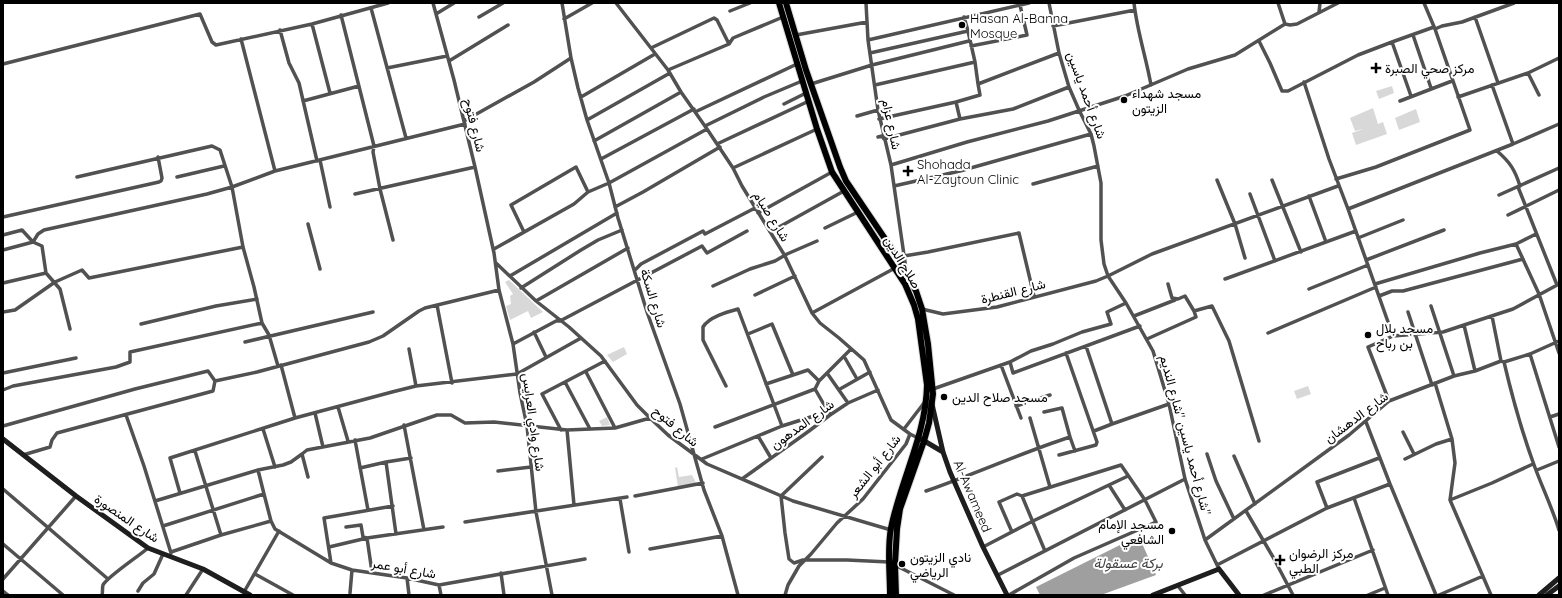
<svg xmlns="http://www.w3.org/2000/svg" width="1562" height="598" viewBox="0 0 1562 598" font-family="Quicksand,Vazirmatn,sans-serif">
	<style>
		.green { fill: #d8d8d8 }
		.water { fill: #9f9f9f }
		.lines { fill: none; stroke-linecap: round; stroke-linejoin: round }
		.trunk-casing { stroke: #dbdbdb; stroke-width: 8 }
		.minor { stroke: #515151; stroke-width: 3.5 }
		.secondary { stroke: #1e1e1e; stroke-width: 5 }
		.trunk { stroke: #000; stroke-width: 6 }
		.poi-dot { fill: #000; stroke: #fff; stroke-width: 1.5 }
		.labels { text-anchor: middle; stroke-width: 4; stroke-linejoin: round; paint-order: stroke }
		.poi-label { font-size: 13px; fill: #000; stroke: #fff; text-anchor: start }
		.street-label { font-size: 13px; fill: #000; stroke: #fff }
		.water-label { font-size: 14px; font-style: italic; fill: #404040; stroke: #fff }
	</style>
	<rect width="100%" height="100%" fill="#fff"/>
	<path class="green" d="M1392,86l2,7 -15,6 -3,-8z
		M1373,108l5,16 5,-2 4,12 -31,11 -4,-12 11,-4 -8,2 -5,-13z
		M1416,109l4,13 -21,8 -4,-12z
		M509,280l34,32 -12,6 -3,-7 -18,9 -4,-14 5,-2 -1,-8 3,-2 -8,-12z
		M624,347l3,7 -14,8 -6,-7z
		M1308,386l3,8 -14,5 -3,-8z
		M607,417l3,8 -8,1 -3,-5z
		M677,467l2,10 13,-2 4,8 -18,4 -3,-19z"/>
	<path class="water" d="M1134,538l7,3 15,34 -55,20h-61l-4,-8z"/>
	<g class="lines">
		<g class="trunk-casing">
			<path id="trunk" d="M779,3l38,126 15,43 73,112 9,21 4,14 9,66c-1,50 -26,94 -36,143 -4,20 -1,46 -1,67
				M786,3l20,67 34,97 6,14 54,80 16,30 6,18 6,35 5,50 -4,29 -5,18 -24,68 -3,20 -2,35 1,31"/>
		</g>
		<path class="minor" d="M433,3l21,77 21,87 19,86 5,37 14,54 7,49 7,33 9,86 16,83
			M562,3l9,55 7,30 9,32 22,63 9,35 29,94 33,92 24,86 18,46 16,59
			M616,3l52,67 13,22 26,37 26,39 9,18 43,70 27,57 8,10 19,15 25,22 27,60 19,14
			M866,3l2,37 10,70 13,55 15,104
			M1049,3l10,50 10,34 10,23 12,24 3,12 7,37v57l3,24 4,12 18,27 27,48 16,53 16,75 20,61 14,29
			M1134,3c3,28 12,54 17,82
			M1424,3l11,26 7,-3 20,-4 52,-19
			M371,8l35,130
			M730,11l20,-8
			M1319,12l1,-9
			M436,14l18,-11
			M341,15l33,131 -1,6 7,37 13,51
			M479,17l24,-14
			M964,17l4,14
			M1475,17l23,66
			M564,19l28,-16
			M312,24l18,69
			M1285,24l5,1 7,-1 41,-21
			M1053,26l82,-16
			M280,30l9,33 10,20 18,78
			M796,35l71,-13
			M1413,35l18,53
			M241,39l34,132
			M868,40l161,-37
			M1259,41l11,22 12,28h6l70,-36 34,-13 42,-15
			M1392,42l19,54
			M971,46l56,-11 -7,-30
			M651,48l63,-30 3,2 12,24
			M870,53l98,-22 7,31
			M449,61l59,-36
			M3,64l197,-50 12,28 4,3 96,-21 76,-21
			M387,68l60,-12
			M668,70l61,-26 4,-6 50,-21
			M1528,73l11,22
			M1304,82l25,77 19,50 45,127
			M811,84l61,-19 97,-24
			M875,85l100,-23 3,22 81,-31
			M1492,85l21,59 46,-20
			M581,97l74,-43
			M1458,97l70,-24 31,-15
			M303,101l56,-15
			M1400,101l52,-20
			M956,102l24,-7 -2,-11
			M784,104l22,-11
			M695,112l102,-48
			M857,116l21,-6
			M879,119l77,-17 4,17 53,-10 56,-22
			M587,120l83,-47
			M464,121l70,-39 37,-24
			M705,126l59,-29 38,-16
			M878,137l4,-1 2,3 76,-20
			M594,141l87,-49
			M717,144l92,-43
			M1497,151c13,11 18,19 23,35
			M601,159l93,-50
			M320,160l10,47
			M891,165l76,-23 81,-21 77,-25 63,-27 47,-14 50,-31 -7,-21
			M733,168l84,-39
			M77,177l135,-31 8,4 12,37 11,60 11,40 8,36 7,12 9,31
			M177,177l47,-11
			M1336,179l40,-12 94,-37 -35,-101
			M1217,180l18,44 10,34
			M1272,180l29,72
			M1033,184l65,-18
			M894,186l66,-15 131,-37
			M1518,187l39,98
			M355,194l120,-27
			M1250,194l25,67
			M1499,195l60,-27
			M1309,196l17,46
			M615,207l28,-15 77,-45
			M1348,209l165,-65
			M758,213l74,-41
			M1508,215l51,-25
			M3,217l156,-35 2,-1 1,-3 -4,-21
			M308,224l12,45
			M825,228l33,-16
			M524,232l-13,-27 65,-38 12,25
			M770,232l74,-41
			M3,235l19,-5 11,12 9,4 4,27 14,16 10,40
			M1358,238l45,-18
			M1516,244l23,50 20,59
			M494,249l80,-45 14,-12 21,-9 98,-54
			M3,250l30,-8 5,-8 6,-4 163,-36 25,-7 43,-16 190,-47
			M904,256l24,-4 91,-19 15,63
			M1366,260l78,-30
			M496,263l40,38 33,26 32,29 36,49 13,13 18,17 39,29 86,37 98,29
			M635,270l6,-6 62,-33 2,3 50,-26
			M510,276l107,-63
			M1225,279l131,-48
			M3,283l43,-10
			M1168,284l4,14 6,1 7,-3 9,15 18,-5 17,35 30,100
			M1375,284l105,-31 36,-9 20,-10
			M713,286l37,-17 25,-8 12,-7 30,-13
			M521,288l60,-38 17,-10 24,-10
			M1309,289l59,-24
			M755,295l40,-19
			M1379,296l13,-5h11l120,-32
			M536,301l92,-53
			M437,305l15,78
			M1431,306l23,70
			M922,309l21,5 54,-7 99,-26 12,-5 44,-22 186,-68
			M3,312l12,-2 40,-28 27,-12 7,8 154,-31
			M1408,312l24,73
			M812,313l83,-45
			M1134,316l41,-16
			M1492,316l9,45
			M141,324l75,-18 41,-7
			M1464,325l11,46
			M534,332l12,25
			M1268,333l108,-46
			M748,334l24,-10 21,51
			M1147,339l49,-22 -2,-6
			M245,342l128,-30
			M513,344l43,-23h4l142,-75 5,7 40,-22
			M1086,346l26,78 -18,7
			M409,349l7,37
			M1530,354l29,93
			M845,358l12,21
			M1010,362l3,11 127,-47
			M1504,362c8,34 17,67 29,100 8,23 19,45 26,68
			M281,365l14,53
			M1001,365l20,53
			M586,372l29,56
			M3,373l73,-15
			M827,373l21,30
			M565,382l25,47
			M1435,383l17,56 3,24 -5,37 41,95
			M766,384l42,-14 11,11
			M726,386l-23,-46v-13c6,-10 24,-15 35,-18l44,117
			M815,389l15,26
			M840,389l30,-17
			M933,389l77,-27 21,-11 22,-7 29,-12 29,-8 -4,-12 19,-9
			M3,390l10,-4 103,-19 14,-5v-10l132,-29
			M1389,401l-21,-54 25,-11 50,-4 21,-7 49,-16 46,-25
			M1016,406l34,-11
			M338,407l10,34
			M315,413l8,34
			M126,415l18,51 27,87
			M1550,417l9,-3
			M1030,418l20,69
			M1366,422l24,62 46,111
			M1112,424l57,-20
			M404,425l20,105
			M3,426l132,-37 73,-18 7,10 42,-9 112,-30 14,-6 36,-25 6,-3 74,-18
			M715,427l100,-38 4,-8 32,-32
			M263,429l12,38
			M904,429l20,-26
			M561,430l-19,-36 63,-33
			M567,430l7,75
			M1403,432l11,22
			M758,436l13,22
			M1070,437l5,14
			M355,440l13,70
			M195,451l26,84
			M1207,454l9,27 18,38
			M23,455l27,-8 2,-7 5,-7 156,-42 2,-10
			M1059,455l37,-10 1,-3 -31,-89
			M1234,456l21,48
			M822,457l-41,39 4,37 4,26 5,4 9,-3h44l42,2 65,33
			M702,459l80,-33 35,-11 4,7
			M1405,459l31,-15 16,-5
			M360,468l26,-6
			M258,470l6,24
			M1537,470l22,-9
			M498,471l33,-4
			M308,477l-6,-23 5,-4 63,-12 67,-23h14l14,8 29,-1 73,8 48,-2 35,-10
			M742,479l67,-48 21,-16 18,-12 30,-13
			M1109,485l16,25
			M3,489l105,90
			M926,491c49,-17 95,-38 144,-54l-8,-29 -18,4
			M180,493l-10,-35 125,-40 97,-26 24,-6 101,-12 64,-36
			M635,496l68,-13
			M1022,496l23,55
			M1354,498l34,97
			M620,499l9,53
			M1450,500l42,-17 41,-19
			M155,501l103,-31 25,-5 8,-3 11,-8
			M1327,508l-10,-26 62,-24
			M1246,511l27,46 20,38
			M271,521l4,8 56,34 21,7 55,8 32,7 146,-26
			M465,522l162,-25
			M163,526l101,-32 7,27 -50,14 -50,17
			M346,527l15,-2 2,12 4,1 5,34
			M396,534l-10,-72 25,-4
			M1205,540l144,-105 40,-34 65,-25 21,-5 26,-10 3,1 26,-8 29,-13
			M3,544l60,51
			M329,547l38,-9 76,-11
			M983,547l50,-26 95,-45
			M650,549l72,-13
			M331,563l-7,-45 69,-12
			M1217,565l110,-57 63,-24
			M501,573l3,22
			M255,574l38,21
			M998,575l187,-96
			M407,578l2,17
			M3,579l73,-83
			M439,585l2,10
			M1178,586l7,9
			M3,591l5,4
			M138,591l5,-8 11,-9 9,-20
			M350,593l2,-23
			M102,595c1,-3 0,-7 1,-10 4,-8 36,-29 45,-37
			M186,595l17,-26
			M245,595l-1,-3 35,-61
			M785,595l3,-10 11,-19 12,-12 26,-31 26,-24 43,-55 4,-10 8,4
			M1009,595l65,-37 82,-36 -11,-22 -24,-35 -99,31 -5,-2 -18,8 13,30
			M1264,595l109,-45
			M1368,595l17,-7
			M1439,595l44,-19"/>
		<path class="secondary" d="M932,404l11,48 7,20 33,75 24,48
			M3,439l73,57 72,52 55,21 47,26
			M921,439l22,13
			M1219,569l20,26
			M1153,595l66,-26
			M1539,595l20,-17
			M1547,595l12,-9"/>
		<use href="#trunk" class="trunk"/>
	</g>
	<g class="poi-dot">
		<circle cx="962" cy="25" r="4"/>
		<path d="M1374 62h4v4h4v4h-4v4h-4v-4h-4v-4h4z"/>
		<circle cx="1124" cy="100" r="4"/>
		<path d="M906 165h4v4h4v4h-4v4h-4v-4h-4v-4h4z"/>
		<circle cx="1368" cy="335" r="4"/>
		<circle cx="944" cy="397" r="4"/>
		<circle cx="1172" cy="531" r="4"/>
		<path d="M1278 554h4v4h4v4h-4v4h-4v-4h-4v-4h4z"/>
		<circle cx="902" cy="564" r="4"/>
	</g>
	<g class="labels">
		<g class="poi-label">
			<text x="970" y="23">Hasan Al-Banna<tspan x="970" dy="15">Mosque</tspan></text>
			<text x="1385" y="73">مركز صحي الصبرة</text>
			<text x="1132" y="98">مسجد شهداء<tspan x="1132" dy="15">الزيتون</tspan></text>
			<text x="917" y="169">Shohada<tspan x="917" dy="15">Al-Zaytoun Clinic</tspan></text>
			<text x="1376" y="333">مسجد بلال<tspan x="1376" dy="15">بن رباح</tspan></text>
			<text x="952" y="402">مسجد صلاح الدين</text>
			<text x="1164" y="529" text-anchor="end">مسجد الإمام<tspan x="1164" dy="15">الشافعي</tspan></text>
			<text x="1289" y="558">مركز الرضوان<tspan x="1289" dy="15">الطبي</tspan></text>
			<text x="910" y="562">نادي الزيتون<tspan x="910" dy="15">الرياضي</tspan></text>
		</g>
		<g class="street-label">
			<text transform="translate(1087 95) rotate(70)" y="5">شارع أحمد ياسين</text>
			<text transform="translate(892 124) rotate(78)" y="5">شارع عزام</text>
			<text transform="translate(475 125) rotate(76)" y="5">شارع فتوح</text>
			<text transform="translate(772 216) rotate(58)" y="5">شارع صيام</text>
			<text transform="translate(903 262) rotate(59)" y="5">صلاح الدين</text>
			<text transform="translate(1013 291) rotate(-14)" y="5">شارع القنطرة</text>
			<text transform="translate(654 298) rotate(73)" y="5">شارع السكة</text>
			<text transform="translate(1356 417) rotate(-37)" y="5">شارع الدهشان</text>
			<text transform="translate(534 422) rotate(82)" y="5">شارع وادي العرايس</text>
			<text transform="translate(802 424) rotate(-36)" y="5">شارع المدهون</text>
			<text transform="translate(676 426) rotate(40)" y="5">شارع فتوح</text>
			<text transform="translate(1186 435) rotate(75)" y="5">شارع أحمد ياسين "شارع النديم"</text>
			<text transform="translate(874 466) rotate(-52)" y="5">شارع أبو الشعر</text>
			<text transform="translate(973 496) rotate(67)" y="5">Al-Awameed</text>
			<text transform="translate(127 518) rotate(34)" y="5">شارع المنصورة</text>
			<text transform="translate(404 568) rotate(10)" y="5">شارع أبو عمر</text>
		</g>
		<g class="water-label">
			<text x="1128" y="568">بركة عسقولة</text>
		</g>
	</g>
	<rect width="1562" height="598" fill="none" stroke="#000000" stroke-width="8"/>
</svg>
